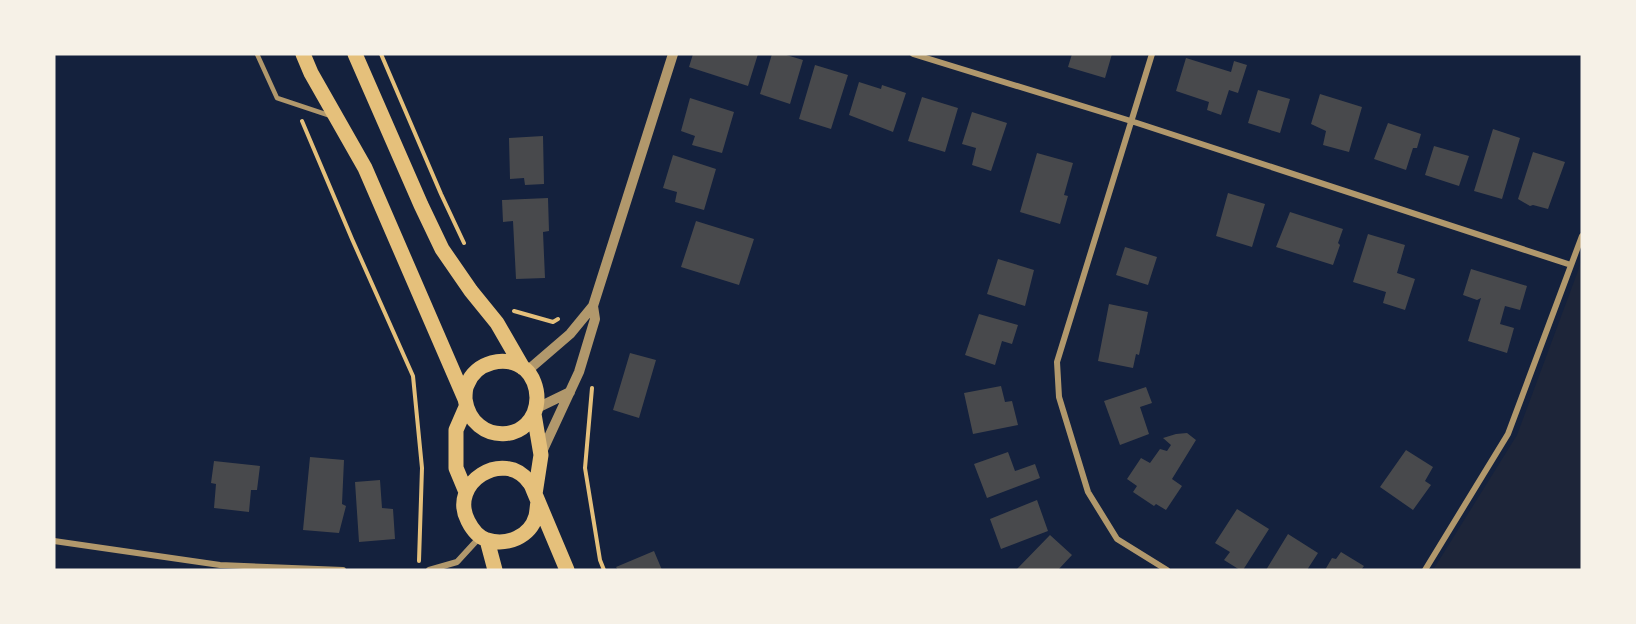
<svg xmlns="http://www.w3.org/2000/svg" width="1636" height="624" viewBox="0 0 1636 624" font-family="Lato,sans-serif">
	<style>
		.green { fill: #1d2539 }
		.building { fill: #48494c }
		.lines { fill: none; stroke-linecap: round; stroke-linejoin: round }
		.path { stroke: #e5c07b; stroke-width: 4 }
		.service { stroke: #b1986c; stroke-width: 4.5 }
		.minor { stroke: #b1986c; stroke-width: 6 }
		.tertiary { stroke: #b1986c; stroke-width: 10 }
		.primary { stroke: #e5c07b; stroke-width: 15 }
	</style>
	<rect width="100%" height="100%" fill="#14213d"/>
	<path class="green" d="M1582,260v310h-149l84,-135z"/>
	<path class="building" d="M693,54h65l-10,32 -59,-19z
		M772,54h11l20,6 -13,44 -30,-10z
		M1072,54h40l-7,24 -37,-11z
		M1186,58l45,14 3,-11 13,4 -9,28 -9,-3 -8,25 -14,-5 2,-8 -33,-11z
		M815,65l33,10 -17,54 -32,-10z
		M859,82l22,7 1,-4 24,8 -13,39 -44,-17z
		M1258,90l32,9 -10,34 -32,-10z
		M1320,94l42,13 -13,45 -26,-7 3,-14 -15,-7z
		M922,97l36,11 -13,44 -37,-11z
		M690,98l44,14 -12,41 -30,-8 3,-9 -14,-5z
		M972,112l35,11 -16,48 -19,-6 4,-17 -14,-4z
		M1388,123l33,11 -4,14h-4l-7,22 -32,-11z
		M1493,129l27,9 -18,61 -28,-8z
		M543,136l1,48 -19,1 -1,-7 -14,1 -1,-41z
		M1434,146l35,10 -10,30 -34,-11z
		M1533,152l32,10 -17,47 -15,-4 -3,1 -12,-7z
		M1037,153l36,10 -9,32 4,1 -8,28 -40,-12z
		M673,155l43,14 -12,41 -29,-8 2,-10 -14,-4z
		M1228,193l37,11 -13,43 -36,-11z
		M548,198l1,33 -6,1 2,46 -29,1 -3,-58 -10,1 -1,-22z
		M1290,212l53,17 -5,14 2,2 -7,20 -57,-18z
		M696,221l58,18 -15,46 -58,-18z
		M1368,234l37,11 -8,28 18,6 -10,31 -22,-7 3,-11 -33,-10z
		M1125,247l32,10 -9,28 -32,-10z
		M998,259l36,11 -9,36 -38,-12z
		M1471,269l56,17 -7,24 -15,-4 -5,18 14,4 -7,25 -39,-12 13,-43 -4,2 -14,-5z
		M1109,304l39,8 -9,43 -3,-1 -3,14 -35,-7z
		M979,314l39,11 -6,19 -10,-3 -7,24 -30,-10z
		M630,353l26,7 -17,58 -26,-8z
		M1001,386l4,16 7,-1 6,24 -45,9 -9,-41z
		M1146,387l6,16 -12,4 9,27 -29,11 -16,-44z
		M1187,433l9,7 -24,39 10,7 -16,24 -10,-6 -2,2 -21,-14 4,-6 -10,-7 14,-21 9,5 10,-14 7,2 4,-6 -8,-7 13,-4z
		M1406,450l27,17 -8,14 6,4 -18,25 -33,-23z
		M1008,452l7,19 20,-7 5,14 -53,20 -13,-34z
		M310,457l34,3 -2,44 4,2 -7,27 -36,-3z
		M214,461l46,5 -3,24h-6l-2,22 -35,-4 2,-24 -5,-1z
		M380,480l2,28 11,1 2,30 -36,3 -4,-60z
		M1037,500l11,31 -47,18 -11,-30z
		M1237,509l32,20 -26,41h-3l-16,-10 6,-8 -15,-9z
		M1288,534l30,19 -11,17h-41z
		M1050,535l22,20 -14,15h-42z
		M654,551l8,19h-44l-2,-3z
		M1341,552l23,14 -3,4h-36l7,-12 4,1z"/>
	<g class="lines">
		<path class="path" d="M381,54l60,140 23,49
			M302,121l50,118 61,137 9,92 -3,93
			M514,311l39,11 5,-3
			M592,388l-7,80 15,92 4,10"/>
		<path class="service" d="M257,54l20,44 54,18"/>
		<path class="minor" d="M913,54l218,67 440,144
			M1152,54l-95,308 2,35 29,95 29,47 50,31
			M54,541l166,24 123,5
			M429,570l28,-8 22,-24
			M1425,570l83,-136 74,-198"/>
		<path class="tertiary" d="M527,371l43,-37 23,-28 80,-252
			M537,408l33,-16
			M541,454l38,-82 16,-53 -2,-13"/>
		<path class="primary" d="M303,54l8,19 54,95 100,231c7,48 71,45 72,-1 0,-10 -4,-22 -12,-29 -19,-15 -50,-7 -58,16 -2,4 -2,10 -2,14
			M355,54l66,151 21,44 29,42 26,32 26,45
			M466,407l-10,23v38l10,24
			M534,414l7,41 -6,39
			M538,502c-1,5 -1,10 -2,14 -6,21 -29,30 -49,24 -9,-3 -15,-11 -19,-19 -20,-38 36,-73 61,-39 3,3 4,8 6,12l32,76
			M487,540l8,30"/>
	</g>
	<rect width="1636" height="624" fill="none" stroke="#f6f1e7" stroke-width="111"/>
</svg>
